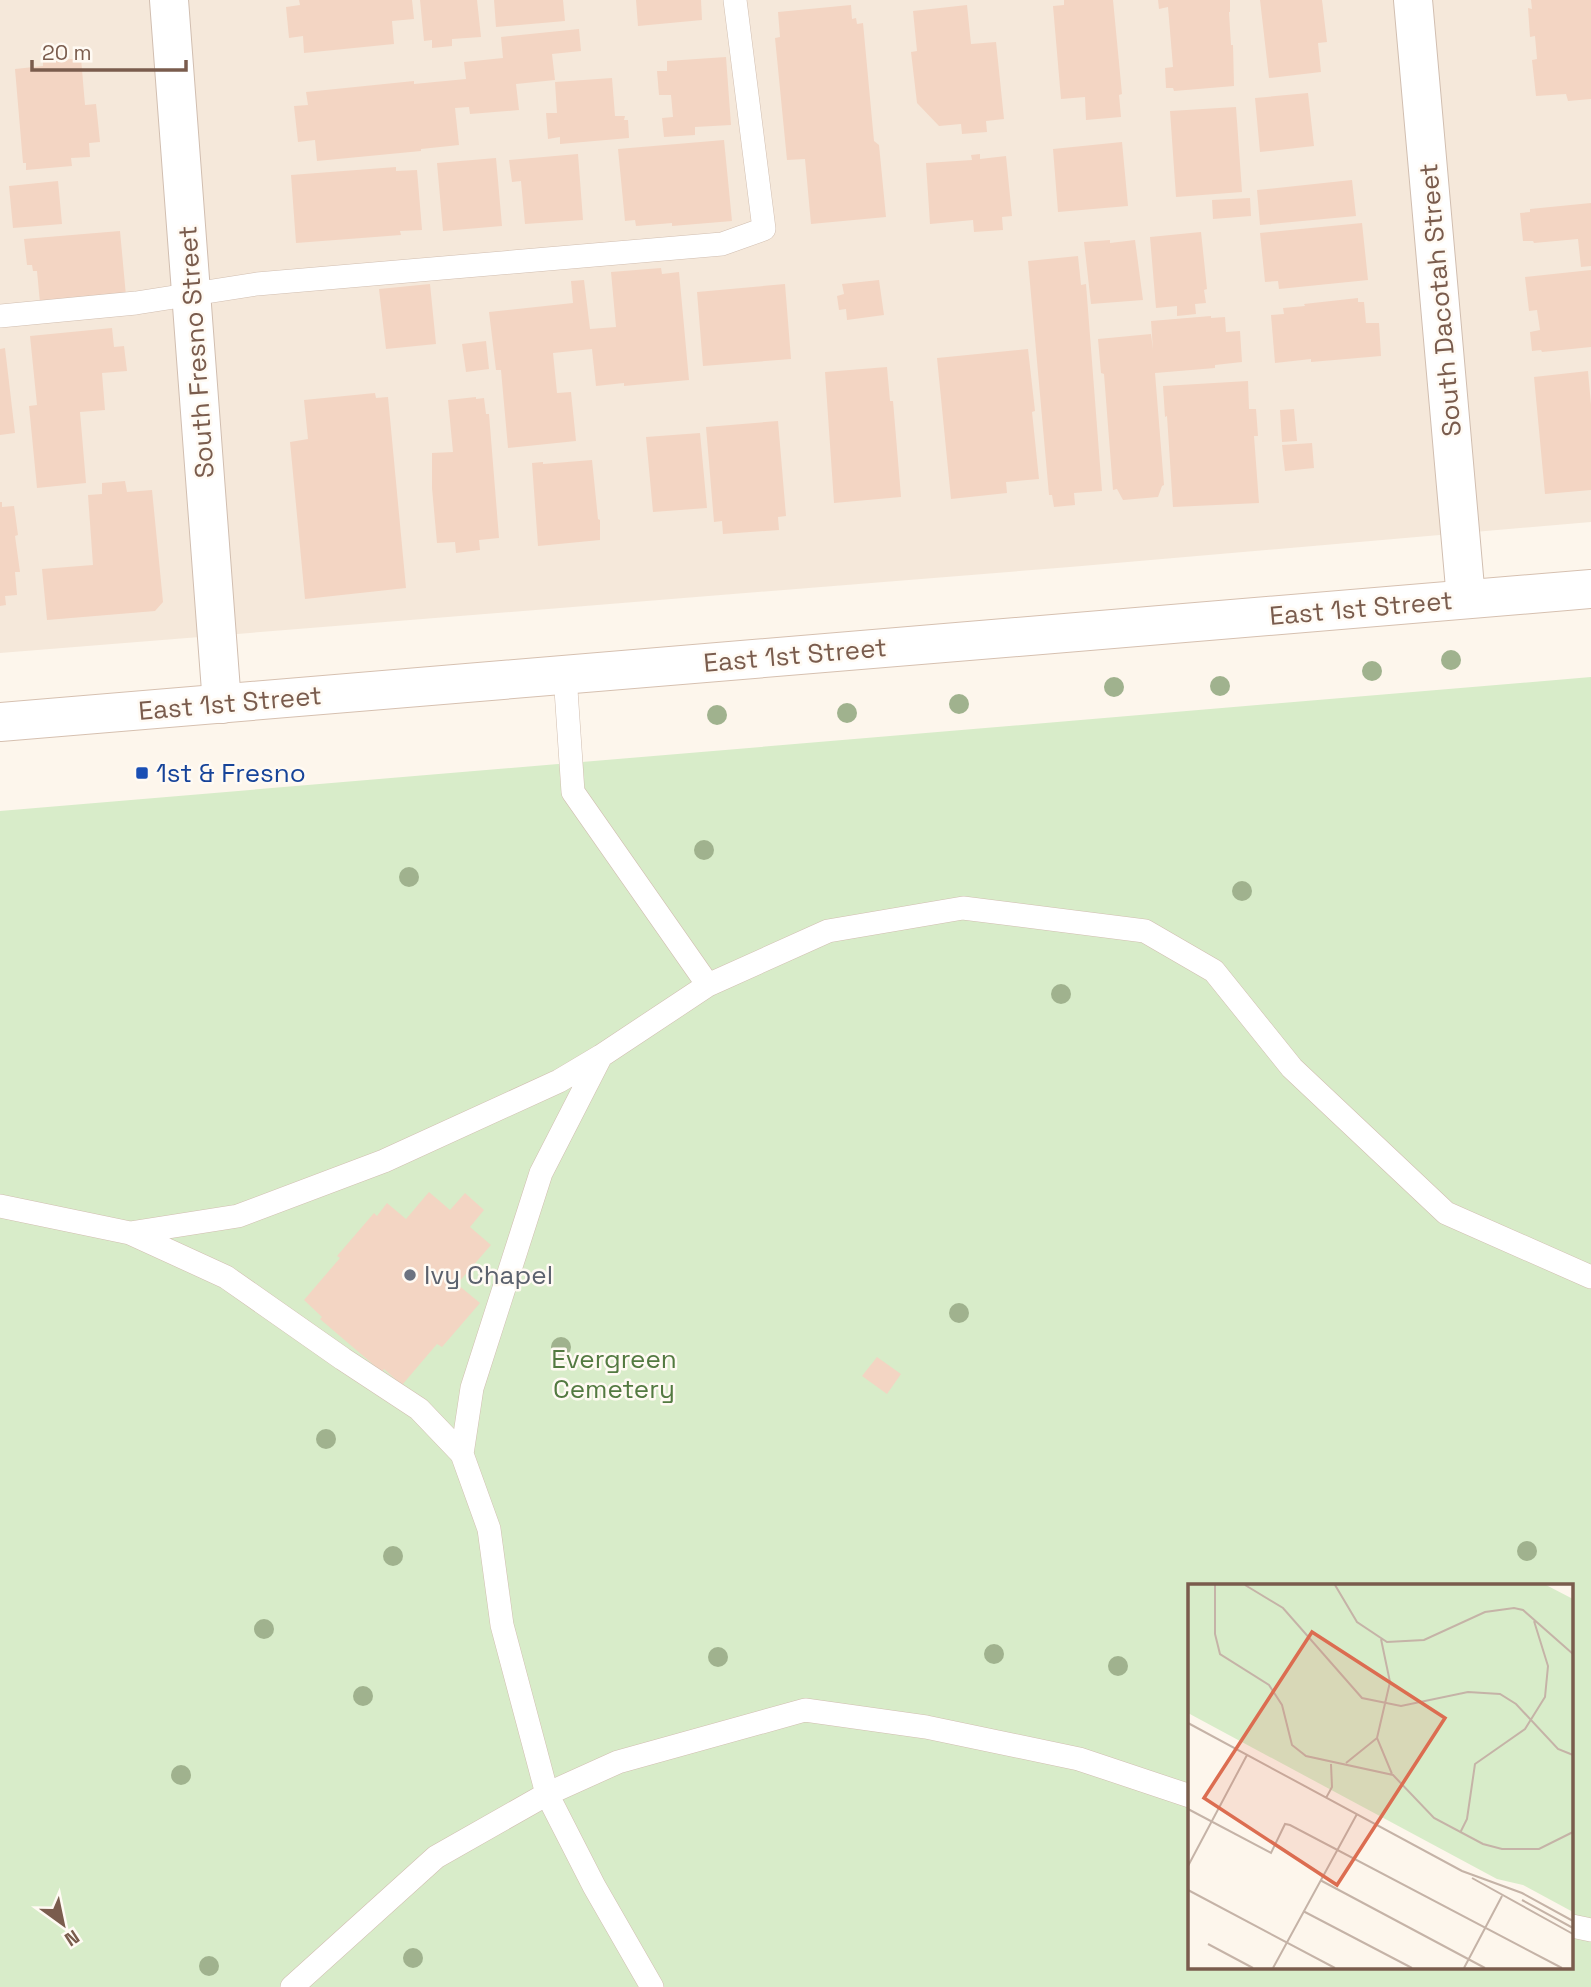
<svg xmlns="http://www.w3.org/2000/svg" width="1591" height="1987" viewBox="0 0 1591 1987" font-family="'Space Grotesk',sans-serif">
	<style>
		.residential { fill: #f5e8da }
		.green { fill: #d8ecc9; fill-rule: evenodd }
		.building { fill: #f3d5c3 }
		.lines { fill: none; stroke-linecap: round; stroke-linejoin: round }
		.lane-casing { stroke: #d1beb0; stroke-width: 24 }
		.street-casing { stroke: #d1beb0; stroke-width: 40 }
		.secondary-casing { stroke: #d6c0b0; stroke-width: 40 }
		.lane { stroke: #fff; stroke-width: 23 }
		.street { stroke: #fff; stroke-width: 38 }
		.secondary { stroke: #fff; stroke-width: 38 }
		.tree { fill: #a0b28e }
		.transit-dot { fill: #1a4fb4; stroke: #fffaf3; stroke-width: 2.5 }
		.worship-dot { fill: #6b7280; stroke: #fffaf3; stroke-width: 2.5 }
		.labels { text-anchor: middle; stroke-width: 5; stroke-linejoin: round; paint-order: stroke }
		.street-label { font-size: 26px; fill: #7a5c4d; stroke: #fffaf3 }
		.transit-label { font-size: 26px; fill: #164399; stroke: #fffaf3; text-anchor: start }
		.worship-label { font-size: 26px; fill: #5b616d; stroke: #fffaf3; text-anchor: start }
		.park-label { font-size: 26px; fill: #537a41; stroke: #fffaf3 }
		.inset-road { fill: none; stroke: #c5b3a7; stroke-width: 2 }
		.view { fill: #dc6d51; fill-opacity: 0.15; stroke: #dc6d51; stroke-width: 3.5 }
		.inset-edge { fill: none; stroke: #7a5c4d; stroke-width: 3.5 }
	</style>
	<rect width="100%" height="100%" fill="#fdf6ec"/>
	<path class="residential" d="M0,0h1591v522l-521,45 -1070,86z"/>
	<path class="green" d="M1591,677v1310h-1591v-1176zM1190,1586h382v382h-382z"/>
	<path class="building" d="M299,0h113l2,19 -22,2 2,23 -90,9 -1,-17 -14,2 -3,-31 14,-2z
		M420,0h57l4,37 -29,2v7l-20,2v-8l-8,1z
		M494,0h69l2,21 -69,6z
		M636,0h65l1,20 -64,6z
		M1064,0h49l9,94 -3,1 2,22 -35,3 -1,-23 -24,2 -8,-93 11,-1z
		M1158,0h72v12h-1l2,33h2l1,41 -60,5 -1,-3h-7l-1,-20 8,-1 -5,-60 -9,2z
		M1260,0h62l5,42 -9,1 3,29 -52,6z
		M1531,0h60v99l-23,2 -2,-7 -30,2 -4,-36 5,-1 -2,-23 -5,1 -2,-29 4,1z
		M851,5l1,14 4,-1 1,6 6,-1 11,118 5,4 7,72 -75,7 -6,-65 -18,1 -12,-122 5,-1 -2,-25z
		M967,5l4,39 25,-2 8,77 -18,2 1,11 -25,2 -1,-10 -22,2 -22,-23 -6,-51 6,-1 -4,-40z
		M579,29l2,22 -29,3 3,26 -39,4 3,26 -49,4 -1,-7 -14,1 4,37 -38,4v2l-104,10 -2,-21 -17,2 -4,-36 14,-1 -2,-13 108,-11v3l52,-5 -2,-17 39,-4 -2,-21z
		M726,57l5,68 -36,2v8l-31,2 -2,-19 11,-1 -2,-22h-12l-2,-24h10v-10z
		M81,58l4,47 11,-1 4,38 -11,1 1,14 -19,1 1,8 -46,4v-7h-3l-8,-94 28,-3v-4z
		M612,78l3,38h10l-1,4h4l1,18 -69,6v-7l-12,2 -2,-26h11l-2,-31z
		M1308,93l6,53 -54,6 -5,-54z
		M1236,107l6,85 -66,5 -6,-86z
		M724,140l8,81 -60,5v-3l-36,3 -1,-6 -10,1 -7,-72z
		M1122,142l6,64 -70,6 -5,-63z
		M578,154l5,66 -58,4 -4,-43 -9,1 -3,-22z
		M980,154v5l26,-3 6,60 -10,1 1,13 -29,2 -1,-12 -43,4 -4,-61 46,-3 -1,-5z
		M496,158l6,68 -59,5 -6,-68z
		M396,167v4l21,-1 5,60 -22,1 1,4 -105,8 -5,-68z
		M1352,180l4,36 -96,9 -3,-35z
		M58,181l4,43 -49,4 -4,-42z
		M1250,198l1,18 -38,3 -1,-19z
		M1591,203v63l-10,1 -3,-28 -44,4 -1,-2h-10l-3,-28 10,-1v-3z
		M1362,223l6,57 -89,9 -1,-8 -13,1 -5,-49z
		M120,231l6,65 -86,7 -3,-32h-4l-1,-6h-5l-3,-26z
		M1201,232l6,57 -3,1 2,13 -11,1 1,10 -19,2v-10l-21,2 -6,-71z
		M1110,240v3l25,-3 8,60 -52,4 -7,-62z
		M1078,256l3,29 5,-1 16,207 -28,2 1,12 -21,2 -2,-12h-3l-21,-234z
		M661,268l1,6 17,-2 10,108 -65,6v-3l-28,3 -4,-37 -39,4 4,40 14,-1 5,49 -68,7 -7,-78h-5l-7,-58 84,-9 -2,-22 13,-1 6,49 26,-2 -5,-55z
		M1591,270v77l-49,5 -1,-2 -9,1 -2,-19 10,-2 -3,-20 -8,1 -4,-34z
		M879,280l5,35 -37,5 -1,-11 -7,1 -2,-14 7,-2 -2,-10z
		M430,284l6,60 -50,5 -7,-60z
		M785,284l6,75 -88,7 -6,-74z
		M1358,298v4h6l2,21h13l2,33 -70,6v-3l-36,4 -4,-48 13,-1 -1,-6 22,-2 -1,-2z
		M1211,316v2l14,-1 1,15 14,-1 2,31 -27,3v3l-60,5 9,112 -2,1 -4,11 -35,3 -6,-11 -4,1 -9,-116 -3,-1 -3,-34 53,-5 2,16 -2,-29z
		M112,328l2,19 10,-1 3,25 -25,2 3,37 -25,2 6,71 -49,5 -8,-82 8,-1 -7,-69z
		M486,341l3,28 -23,3 -4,-28z
		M5,348l10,85 -15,2v-86z
		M1028,349l7,62 -3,1 7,67 -33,3 1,11 -56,6 -14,-141z
		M887,367l3,34h3l8,96 -67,6 -9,-131z
		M1588,371l3,34v85l-46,4 -11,-117z
		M1248,381l1,28h7l2,27h-4l5,67 -86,4 -6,-91 -2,1 -2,-31z
		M375,393l1,5 12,-1 18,191 -101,11 -15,-157 18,-3 -4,-39z
		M476,397v2l8,-1 2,16h3l10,124 -20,2 1,10 -24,3 -1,-11 -18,1 -5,-55v-35l21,-1 -5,-52z
		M1294,409l3,32 -15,1 -2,-32z
		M778,421l8,95 -8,1 1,13 -56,4 -1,-13 -8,1 -8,-95z
		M700,433l7,75 -54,4 -7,-75z
		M1312,443l2,25 -29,3 -3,-26z
		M592,460l6,59 2,1v20l-62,6 -6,-83 11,-1v2z
		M125,481l2,11 25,-2 11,112 -8,9 -108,9 -5,-51 51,-4 -5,-70 14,-1v-11z
		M0,502h2v5l12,-1 4,29 -3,1 5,36h-5l2,23 -12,1 1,9 -6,1z
		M429,1192l21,18 15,-17 19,17 -14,17 21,18 -34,39 23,19 -38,44 -5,-3 -35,41 -18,-16 -2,3 -62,-53 2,-2 -18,-17 36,-42 -3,-2 37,-43 3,3 10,-13 19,16z
		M877,1357l24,17 -14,20 -25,-18z"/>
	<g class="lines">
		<g class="lane-casing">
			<path id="lane" d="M0,316l136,-13 121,-19 465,-40 42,-15 -29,-229
				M565,675l8,117 135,193
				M0,1206l130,27 108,-17 146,-55 175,-80 42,-25 107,-71 120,-54 135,-23 182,23 69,40 78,97 154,145 145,64
				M130,1233l96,44 117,82 76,50 43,45 27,75 13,96 45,169 47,92 58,101
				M462,1454l10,-66 69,-215 60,-117
				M1572,1926l19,4
				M292,1987l144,-130 111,-63 71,-32 187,-52 121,17 153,32 111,37"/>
		</g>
		<g class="street-casing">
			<path id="street" d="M169,0l53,704
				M1413,0l53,599"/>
		</g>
		<g class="secondary-casing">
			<path id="secondary" d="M0,722l1591,-133"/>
		</g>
		<use href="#lane" class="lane"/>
		<use href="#street" class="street"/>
		<use href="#secondary" class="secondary"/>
	</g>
	<g class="tree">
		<circle cx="1451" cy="660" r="10"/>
		<circle cx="1372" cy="671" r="10"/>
		<circle cx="1220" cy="686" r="10"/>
		<circle cx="1114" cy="687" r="10"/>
		<circle cx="959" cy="704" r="10"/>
		<circle cx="847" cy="713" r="10"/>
		<circle cx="717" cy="715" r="10"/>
		<circle cx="704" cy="850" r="10"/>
		<circle cx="409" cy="877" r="10"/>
		<circle cx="1242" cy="891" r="10"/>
		<circle cx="1061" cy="994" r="10"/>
		<circle cx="959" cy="1313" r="10"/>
		<circle cx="561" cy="1347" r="10"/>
		<circle cx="326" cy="1439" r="10"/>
		<circle cx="1527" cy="1551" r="10"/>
		<circle cx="393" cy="1556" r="10"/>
		<circle cx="264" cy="1629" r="10"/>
		<circle cx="994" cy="1654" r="10"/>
		<circle cx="718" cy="1657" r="10"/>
		<circle cx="1118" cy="1666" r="10"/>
		<circle cx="363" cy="1696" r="10"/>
		<circle cx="181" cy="1775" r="10"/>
		<circle cx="413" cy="1958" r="10"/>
		<circle cx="209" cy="1966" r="10"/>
	</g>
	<rect class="transit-dot" x="135" y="766" width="14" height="14" rx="3.5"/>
	<circle class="worship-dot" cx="410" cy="1275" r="7"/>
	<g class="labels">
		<g class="street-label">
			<text transform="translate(1440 300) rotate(-95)" y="9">South Dacotah Street</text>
			<text transform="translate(196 352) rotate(-94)" y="9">South Fresno Street</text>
			<text transform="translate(1361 608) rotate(-5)" y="9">East 1st Street</text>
			<text transform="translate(795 655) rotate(-5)" y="9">East 1st Street</text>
			<text transform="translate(230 703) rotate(-5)" y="9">East 1st Street</text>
		</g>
		<g class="transit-label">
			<text x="156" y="782">1st &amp; Fresno</text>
		</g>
		<g class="worship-label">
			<text x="424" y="1284">Ivy Chapel</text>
		</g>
		<g class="park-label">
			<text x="614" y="1368">Evergreen<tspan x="614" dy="30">Cemetery</tspan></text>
		</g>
	</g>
	<g transform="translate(1188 1584)">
		<rect width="385" height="385" fill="#fdf6ec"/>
		<path d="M0,1h358l27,14v313l-50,-27 -26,-6 -309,-166z" fill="#d8ecc9"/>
		<path class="inset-road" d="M27,1v49l5,20 49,31 13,20 10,40 14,11 87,19 41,43 49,26 19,5h37l34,-17M57,1l38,23 79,90 39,8 67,-14 32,2 16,10 42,45 15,6M147,1l22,37 30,20 37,-2 61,-28 29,-4 9,2 50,44M193,55l9,43 -13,56 15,36M0,139l274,148 60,22 51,28M158,179l31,-25M138,214l6,-11 -1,-23M0,225l83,44 14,-29 5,1 272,143M272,249l7,-14 8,-55 50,-35 20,-32 3,-31 -14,-45M0,282l59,-111M284,294l101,56M132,296l165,88M0,306l147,78M334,316l51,28M115,327l109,57M20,360l45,24M85,384l84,-154M276,384l38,-72"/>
		<path class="view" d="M124,48l133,86 -108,167 -133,-87z"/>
		<rect width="385" height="385" class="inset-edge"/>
	</g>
	<g transform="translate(63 1924) rotate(147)" stroke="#fffaf3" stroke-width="5" paint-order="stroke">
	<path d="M0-5L12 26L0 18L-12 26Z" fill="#7a5c4d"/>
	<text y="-10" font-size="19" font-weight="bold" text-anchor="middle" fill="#7a5c4d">N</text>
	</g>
	<path d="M32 60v10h154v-10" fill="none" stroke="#7a5c4d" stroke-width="3.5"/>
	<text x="42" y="60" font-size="21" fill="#7a5c4d" stroke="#fffaf3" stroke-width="5" paint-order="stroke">20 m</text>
</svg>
